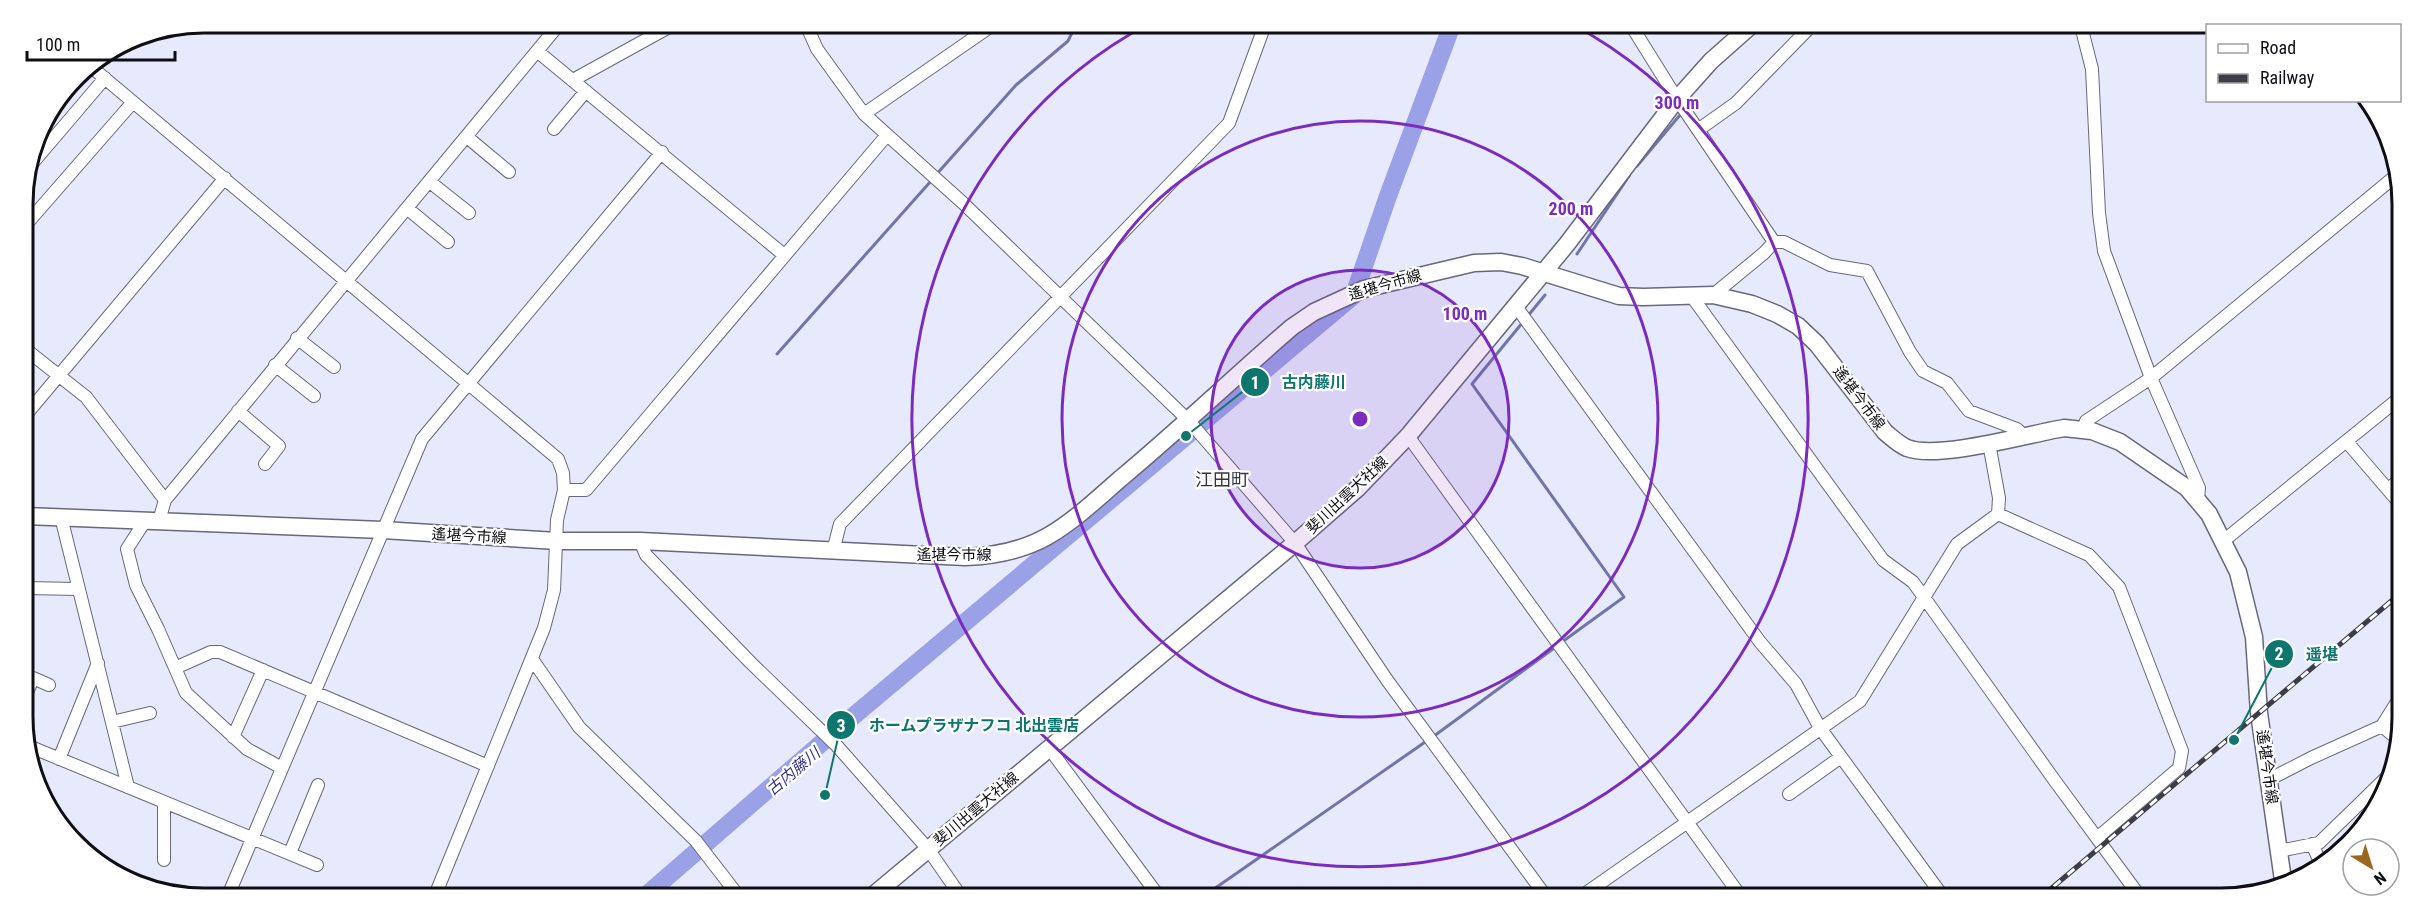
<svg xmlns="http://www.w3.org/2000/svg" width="2425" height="921" viewBox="0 0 2425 921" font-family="'Roboto Condensed','Noto Sans JP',sans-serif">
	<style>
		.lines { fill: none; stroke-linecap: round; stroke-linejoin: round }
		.stream { stroke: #7175a8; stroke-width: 3 }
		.river { stroke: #9ba1e7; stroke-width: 18 }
		.minor-casing { stroke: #676979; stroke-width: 14 }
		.major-casing { stroke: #676979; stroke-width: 19 }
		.minor { stroke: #fff; stroke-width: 12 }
		.major { stroke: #fff; stroke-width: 16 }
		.rail-casing { stroke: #3c3d46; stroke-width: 5 }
		.rail { stroke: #fff; stroke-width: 3; stroke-dasharray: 9; stroke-linecap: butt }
		.ring { fill: none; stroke: #7b2cbf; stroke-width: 3 }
		.labels { text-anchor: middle; stroke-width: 4.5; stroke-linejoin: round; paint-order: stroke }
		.street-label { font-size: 15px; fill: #0e0e14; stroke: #fff }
		.water-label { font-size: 16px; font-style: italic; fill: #373384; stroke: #fff }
		.quarter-label { font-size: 18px; fill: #343644; stroke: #fff }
		.rim { fill: none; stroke: #0e0e14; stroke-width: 3 }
		.centre { fill: #7b2cbf; stroke: #fff; stroke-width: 3 }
		.ring-label { font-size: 18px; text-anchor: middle; font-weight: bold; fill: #7b2cbf; stroke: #fff; stroke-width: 4.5; stroke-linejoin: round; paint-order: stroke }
		.leader { fill: none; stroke: #0f766e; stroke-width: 2 }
		.callout-dot { fill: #0f766e; stroke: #fff; stroke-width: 2 }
		.mark-label { font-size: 18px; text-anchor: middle; font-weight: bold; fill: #fff }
		.callout-label { font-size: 16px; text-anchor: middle; font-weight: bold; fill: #0f766e; stroke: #fff; stroke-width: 4.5; stroke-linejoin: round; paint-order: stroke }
	</style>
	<rect width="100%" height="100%" fill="#e7eafd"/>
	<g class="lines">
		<path class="stream" d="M1637,166l43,-51
			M935,176l81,-91 52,-44 9,-19
			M1577,254l52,-78
			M1527,317l18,-22
			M1523,322l-51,62 152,213 -62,45
			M777,354l154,-173
			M1434,736l123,-90
			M1201,898l227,-158"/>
		<path class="river" d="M643,898l182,-158 529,-445 34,-99 65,-174"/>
		<g class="minor-casing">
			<path id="minor" d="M805,22l12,27 47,65 99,89 226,218 106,122 92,137 160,218
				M1629,22l48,77 97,143
				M2080,22l12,47 7,144 5,38 47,127 48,110 -1,11
				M537,51l247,204
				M89,65l469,394 5,14 1,17 -7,30 -3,70 -10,38 -110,270
				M573,80l105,-58
				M864,114l133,-92
				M554,129l32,-38
				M1698,130l38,-27 79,-81
				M467,137l42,35
				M30,166l75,-88
				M430,182l39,31
				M408,209l40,33
				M23,228l110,-126
				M1774,242h10l46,23 37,6 43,81 13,19 24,12 22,28 48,18 6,6
				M1690,294l193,266 30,22 142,199 86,117
				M1713,295l51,-42 10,-11
				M1515,305l245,337 36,42 24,44 124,170
				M297,338l37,29
				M24,348l62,49 79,103
				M275,365l39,31
				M238,411l41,35 -14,18
				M24,417l201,-239
				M2083,429l3,-8 65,-43 247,-204
				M1408,436l334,462
				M2347,442l55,64
				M2388,489l14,-11
				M564,490h22l301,-355
				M1998,514l91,41 30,32 63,164 -3,17 -82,70
				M61,517l67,270
				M145,521l-18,28 9,36 22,44 28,64 61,56 35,19
				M159,521l6,-21 396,-478
				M640,541l6,14 105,108 86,83 91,103 34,49
				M2222,542l180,-146
				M833,551l7,-27 389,-401 37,-101
				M25,588l53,1
				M532,659l47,68 117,114 44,57
				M175,668l36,-16h9l268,114
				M26,695l7,-17 16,7
				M112,722l38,-9
				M2382,726l17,14
				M233,737l30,-67
				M26,745l291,120
				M1049,748l111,150
				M59,759l39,-96
				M2268,780l43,-22 71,-32 20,-32
				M1789,794l52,-37
				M164,802v58
				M2312,844l10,22
				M2279,851l40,-8 74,-72
				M290,853l28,-68
				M227,898l195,-459 240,-287
				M1579,898l281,-197 97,-157 41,-30 1,-16 -10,-55"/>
		</g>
		<g class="major-casing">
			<path id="major" d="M25,516l358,14 174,11h83l325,16c29,-1 57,-6 83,-21 26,-15 49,-37 72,-57 59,-49 114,-102 172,-152l22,-15 50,-23 110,-26 27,-1 21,4 97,30 24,1 70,-2 39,9 25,10 21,12 19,18 68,88c7,6 13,12 22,16 31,12 122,-14 157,-20l28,3 28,11 67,46 22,26 29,58 16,65 5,76 25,174
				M870,898l425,-355 63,-55 50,-52 159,-192 110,-145 34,-38 44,-39"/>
		</g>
		<use href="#minor" class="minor"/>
		<use href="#major" class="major"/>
		<g class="rail-casing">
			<path id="rail" d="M2040,898l362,-306"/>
		</g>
		<use href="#rail" class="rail"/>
	</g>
	<circle cx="1360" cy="419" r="149" fill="#7b2cbf" fill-opacity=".12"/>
	<g class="ring">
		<circle cx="1360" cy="419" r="149"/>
		<circle cx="1360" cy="419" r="298"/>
		<path d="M1570 23A448 448 0 1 1 1150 23"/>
	</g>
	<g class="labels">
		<g class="street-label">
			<text transform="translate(1385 285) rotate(-16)" y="5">遙堪今市線</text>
			<text transform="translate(1859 398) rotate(53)" y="5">遙堪今市線</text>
			<text transform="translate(1347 495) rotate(-43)" y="5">斐川出雲大社線</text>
			<text transform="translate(469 536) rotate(3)" y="5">遙堪今市線</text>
			<text x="954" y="560">遙堪今市線</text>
			<text transform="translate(2267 767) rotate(82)" y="5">遙堪今市線</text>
			<text transform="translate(976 809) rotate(-40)" y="5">斐川出雲大社線</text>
		</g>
		<g class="water-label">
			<text transform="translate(793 771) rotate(-40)" y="6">古内藤川</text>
		</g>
		<g class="quarter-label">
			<text x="1222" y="486">江田町</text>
		</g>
	</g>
	<path d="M0 0H2425V921H0ZM204 33H2221A171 171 0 0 1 2392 204V717A171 171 0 0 1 2221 888H204A171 171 0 0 1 33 717V204A171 171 0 0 1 204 33Z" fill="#fff" fill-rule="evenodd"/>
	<path class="rim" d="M204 33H2221A171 171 0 0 1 2392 204V717A171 171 0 0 1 2221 888H204A171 171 0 0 1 33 717V204A171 171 0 0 1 204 33Z"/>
	<circle cx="1360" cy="419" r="9" class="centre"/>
	<g class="ring-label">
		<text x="1677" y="109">300 m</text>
		<text x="1571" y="215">200 m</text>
		<text x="1465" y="320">100 m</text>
	</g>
	<path class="leader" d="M1186 436L1255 382M2234 740L2279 654M825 795L841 725"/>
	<g class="callout-dot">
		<circle cx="1186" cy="436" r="6"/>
		<circle cx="2234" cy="740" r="6"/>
		<circle cx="825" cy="795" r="6"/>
		<circle cx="1255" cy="382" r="15"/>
		<circle cx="2279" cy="654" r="15"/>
		<circle cx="841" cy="725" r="15"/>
	</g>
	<g class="mark-label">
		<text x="1255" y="389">1</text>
		<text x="2279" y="660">2</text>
		<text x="841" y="732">3</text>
	</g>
	<g class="callout-label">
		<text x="1314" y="388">古内藤川</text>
		<text x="2322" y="660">遥堪</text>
		<text x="974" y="731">ホームプラザナフコ 北出雲店</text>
	</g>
	<rect x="2206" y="24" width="195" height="78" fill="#ffffff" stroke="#9f9fa1" stroke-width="1.5"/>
	<rect x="2218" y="44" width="30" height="9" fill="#ffffff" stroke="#9f9fa1" stroke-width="1.5"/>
	<text x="2260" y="54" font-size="18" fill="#0e0e14">Road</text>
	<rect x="2218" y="74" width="30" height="9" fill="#3c3d46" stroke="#9f9fa1" stroke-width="1.5"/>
	<text x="2260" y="84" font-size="18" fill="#0e0e14">Railway</text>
	<g transform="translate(2371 867) rotate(142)"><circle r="28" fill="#ffffff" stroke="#9f9fa1" stroke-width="1.5"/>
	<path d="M0-4.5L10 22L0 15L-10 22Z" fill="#9b671e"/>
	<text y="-9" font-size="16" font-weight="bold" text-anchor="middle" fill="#0e0e14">N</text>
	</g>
	<path d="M27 51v9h148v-9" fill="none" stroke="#0e0e14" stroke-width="3"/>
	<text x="36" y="51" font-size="18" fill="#0e0e14" stroke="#ffffff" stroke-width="4.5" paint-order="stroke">100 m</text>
</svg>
